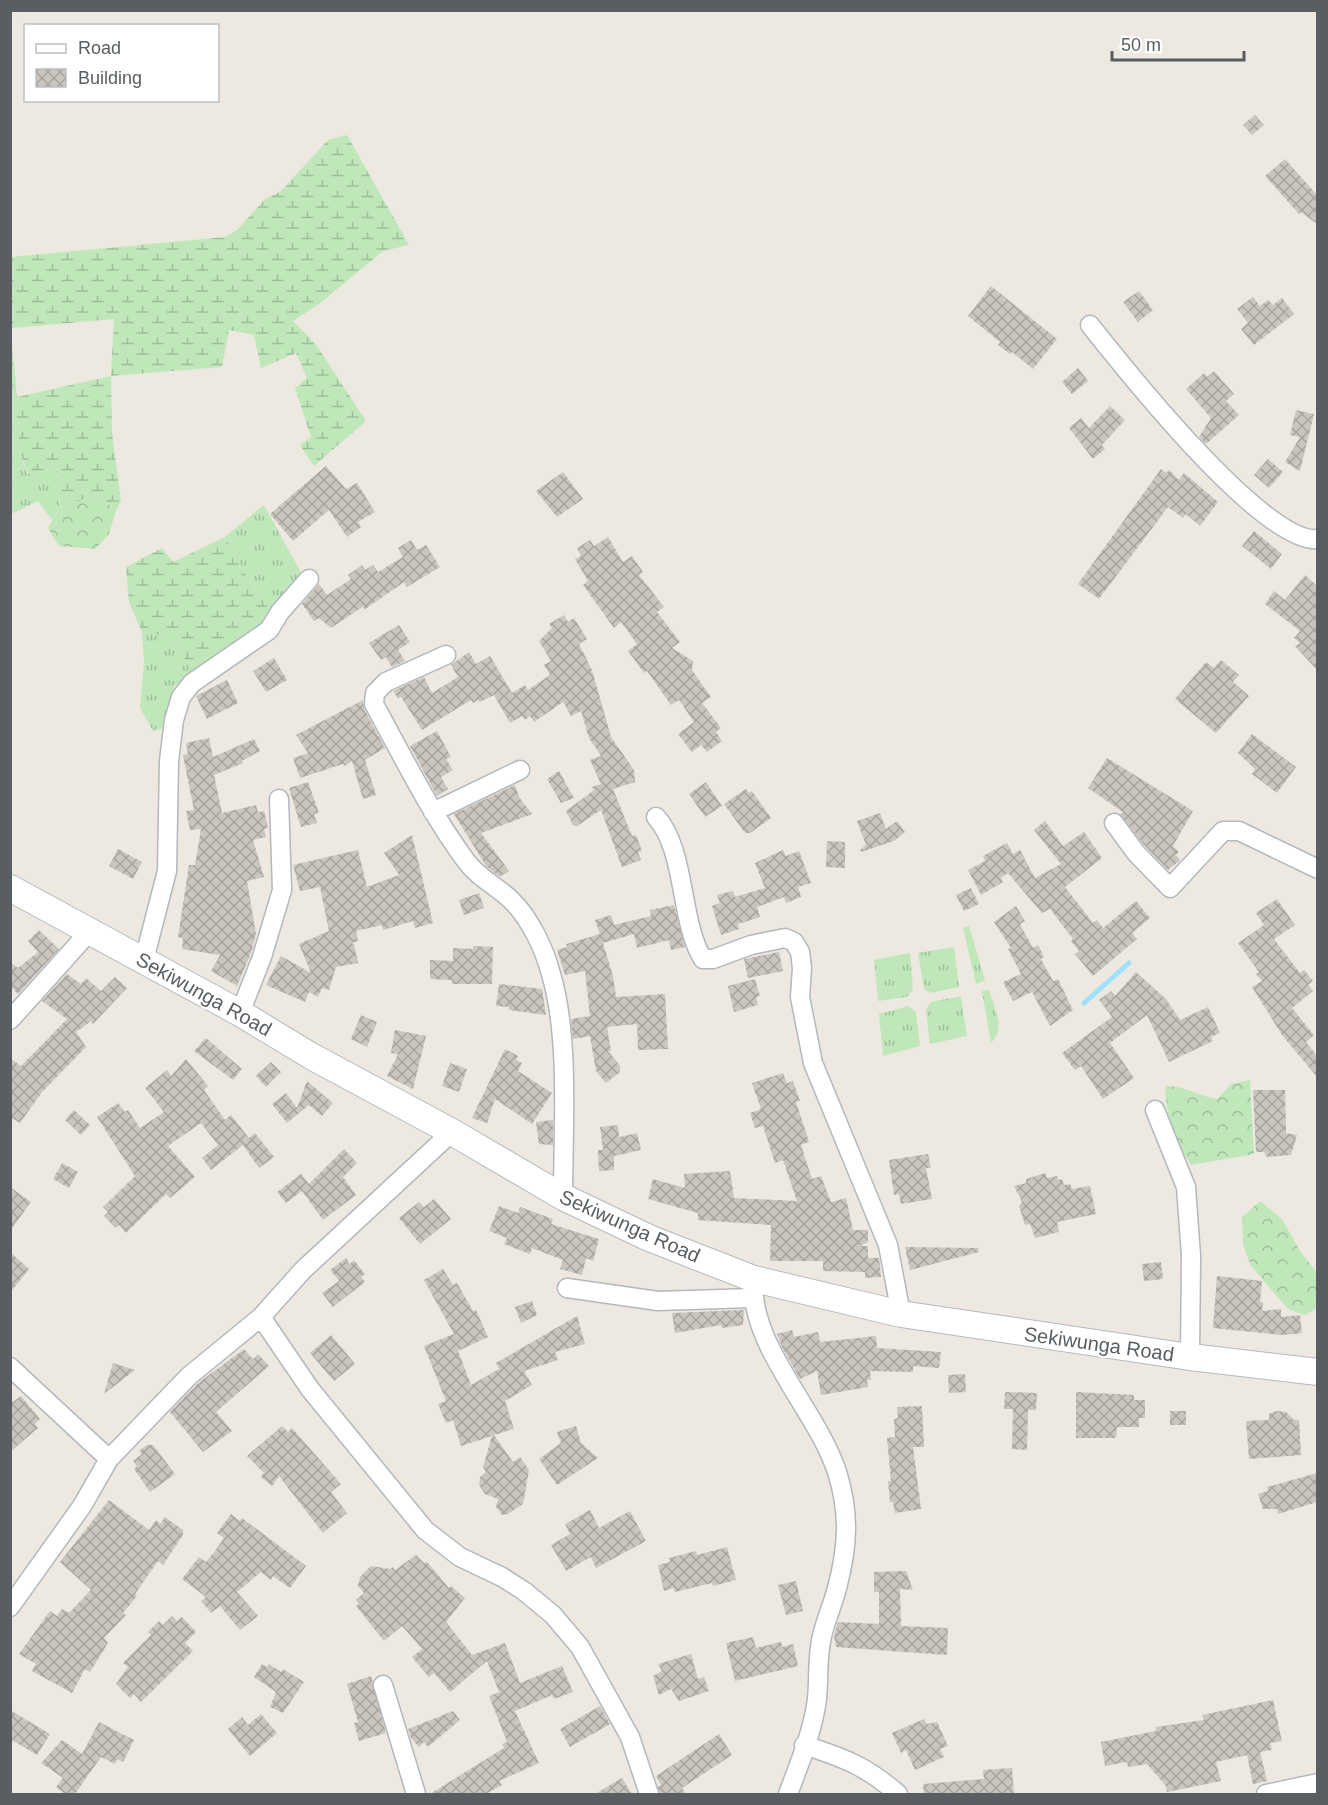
<svg xmlns="http://www.w3.org/2000/svg" width="1328" height="1805" viewBox="0 0 1328 1805" font-family="Helvetica,sans-serif">
	<style>
		.grass { fill: url(#grass-tufts) }
		.forest { fill: url(#forest-crowns) }
		.wetland { fill: url(#wetland-marsh) }
		.lines { fill: none; stroke-linecap: round; stroke-linejoin: round }
		.stream { stroke: #9ee1ff; stroke-width: 5 }
		.building { fill: url(#building-cross-hatch) }
		.street-casing { stroke: #b3b8bc; stroke-width: 21 }
		.secondary-casing { stroke: #b4b9be; stroke-width: 28 }
		.street { stroke: #fff; stroke-width: 18 }
		.secondary { stroke: #fff; stroke-width: 26 }
		.labels { text-anchor: middle; stroke-width: 4.5; stroke-linejoin: round; paint-order: stroke }
		.street-label { font-size: 20px; fill: #595e62; stroke: #fff }
	</style>
	<defs>
		<pattern id="grass-tufts" width="24" height="20" patternUnits="userSpaceOnUse" patternTransform="scale(1.5)"><rect width="24" height="20" fill="#bfe7ba"/><path d="M3 7l-1-3M5 7V3M7 7l1-3M15 17l-1-3M17 17v-4M19 17l1-3" fill="none" stroke="#9ebe9b"/></pattern>
		<pattern id="forest-crowns" width="20" height="18" patternUnits="userSpaceOnUse" patternTransform="scale(1.5)"><rect width="20" height="18" fill="#bfe7ba"/><path d="M2 6a3 3 0 1 1 6 0M12 15a3 3 0 1 1 6 0" fill="none" stroke="#9ebe9b"/></pattern>
		<pattern id="wetland-marsh" width="20" height="14" patternUnits="userSpaceOnUse" patternTransform="scale(1.5)"><rect width="20" height="14" fill="#bfe7ba"/><path d="M1 5h8M5 5V1M11 12h8M15 12V8" fill="none" stroke="#9ebe9b"/></pattern>
		<pattern id="building-cross-hatch" width="8" height="8" patternUnits="userSpaceOnUse" patternTransform="scale(1.5)"><rect width="8" height="8" fill="#cac5bf"/><path d="M0 0l8 8M0 8l8-8" fill="none" stroke="#a7a39f"/></pattern>
	</defs>
	<rect width="100%" height="100%" fill="#ede9e0"/>
	<path class="grass" d="M16,397l3,53 8,24 30,-4 3,37 -8,13 -14,-19 -27,13v-116z
		M264,505l40,73 -32,36 -28,-42 -19,-35z
		M142,632c34,4 38,16 51,44l-19,10 -5,41 -16,4 -13,-23 4,-46z
		M969,926l16,54 -9,4 -13,-56z
		M954,947l5,40 -29,6 -6,-4 -6,-36z
		M910,953l3,36 -6,8 -29,4 -4,-41z
		M989,990c6,20 17,37 2,53l-9,-52z
		M961,996l6,40 -37,8 -4,-34 5,-8z
		M908,1006l8,6 4,34 -37,10 -4,-42z"/>
	<path class="forest" d="M97,495l19,15 -7,24 -14,15 -36,-3 -11,-18 12,-21z
		M1250,1080l4,74 -63,11c-18,-28 -24,-46 -26,-79 19,-1 33,10 52,13l14,-15z
		M1260,1201l22,18 18,32 17,22v35l-12,7 -17,-6 -37,-43 -8,-21 -1,-28z"/>
	<path class="wetland" d="M347,135l62,110 -26,6 -64,53 -26,17 22,22 51,78 -52,45 -14,-21 11,-8 -16,-49 12,-10 -11,-25 -35,15 -7,-33 -25,-5 -7,37 -111,9 1,57 9,68 -5,9 -19,-15 -37,12 -3,-37 -29,4 -9,-24 -3,-52h-5v-65l6,64 94,-21 3,-57 -103,9v-71l214,-20 12,-7 28,-31 16,-8 47,-51z
		M225,537l19,35 28,42 -19,23 -60,39c-13,-28 -17,-40 -51,-44l-13,-30 -3,-35 36,-19 11,14z"/>
	<g class="lines">
		<path class="stream" d="M1084,1003l45,-40"/>
	</g>
	<path class="building" d="M1255,115l9,10 -12,10 -9,-10z
		M1285,159l32,36v29l-16,-12 -2,2 -34,-38z
		M991,286l66,53 -24,30 -21,-17 -2,2 -12,-9 2,-3 -32,-26z
		M1139,291l14,19 -15,12 -15,-20z
		M1253,297l7,9 8,-6 5,5 9,-7 12,16 -40,31 -13,-16 7,-6 -11,-14z
		M1078,368l10,13 -16,13 -10,-12z
		M1214,371l20,23 -8,7 13,14 -33,29 -7,-7 12,-19 -25,-29 18,-16 3,4z
		M1110,406l15,14 -23,25 3,4 -12,10 -24,-31 12,-10 8,10z
		M1296,410l18,4 -14,57 -15,-9 15,-25 -10,-2z
		M1268,459l15,13 -14,16 -15,-13z
		M326,466l20,23 11,-6 18,29 -17,10 3,5 -14,10 -18,-27 -36,31 -23,-27z
		M1161,469l5,4 3,-3 10,10 5,-7 34,29 -18,24 -14,-12 -3,4 -15,-11 -69,92 -21,-15z
		M563,472l20,27 -26,18 -21,-26z
		M1254,531l28,23 -11,15 -29,-23z
		M608,537l15,25 9,-6 11,16 -4,3 25,32 -7,5 23,30 -8,6 21,13 -1,9 19,27 -9,6 19,25 -5,4 6,9 -15,11 -6,-7 -9,7 -14,-18 16,-12 -15,-22 -8,5 -24,-34 -3,2 -16,-22 9,-7 -16,-22 -7,6 -31,-43 5,-4 -13,-22 6,-3 -4,-8 13,-8 4,6z
		M411,540l6,10 9,-5 14,22 -33,20 -3,-5 -40,28v-4l-33,22 -12,-10 -5,3 -12,-17 17,-20 8,11 24,-16 -3,-4 14,-10 3,5 8,-5 5,7 25,-15 -5,-9z
		M1305,575l12,11v84l-22,-24 5,-3 -6,-5 6,-7 -35,-27 9,-13 11,9z
		M564,615l4,7 6,-4 13,21 -8,5 13,26 19,67 23,33 1,12 -22,7 19,47 4,-1 6,16 -4,1 3,8 -19,7 -21,-57 -24,16 -4,-1 -7,-14 28,-21 -2,-3 9,-3 -11,-24 11,-4 -12,-18 -8,-27 -10,5 -8,-14 -29,20 -4,-6 -5,4 -3,-4 -12,7 -16,-28 -14,7 -2,-2 -5,3 -2,-3 -49,30 -21,-33 -3,1 -5,-7 31,-14 8,16 26,-16 -7,-12 18,-13 7,12 14,-8 22,37 13,-8 3,5 22,-15 -6,-10 7,-4 -12,-20 13,-13 -3,-4z
		M399,625l11,17 -12,8 7,11 -13,6 -6,-10 -5,3 -12,-17z
		M274,658l13,22 -21,12 -13,-21z
		M1221,660l18,15 -6,7 16,14 -33,37 -41,-34 31,-37 8,6z
		M227,680l11,23 -31,16 -11,-23z
		M363,700l1,9 21,39 -20,12 11,35 -13,4 -11,-38 -7,5 -2,-2 -43,14 -7,-20 15,-5 -12,-18z
		M437,731l14,26 -5,2 7,11 -12,7 7,12 -11,7 -27,-50z
		M1252,734l44,33 -19,26 -25,-19 3,-5 -17,-16z
		M209,738l4,19 41,-18 6,12 -18,10 1,2 -29,12 8,38 34,-8 2,7 6,-1 4,17 -4,1 2,8 -13,3 11,37 -17,4 9,53 -5,19 -14,33 -26,-15 9,-16 -38,-6 1,-11 -5,-1 11,-72h6l6,-36 -11,1 -4,-19 8,-1 -11,-55 5,-1 -2,-11z
		M1107,758l86,53 -20,35 6,6 -3,3 4,5 -12,10 -23,-24 -25,-32 3,-2 -35,-24z
		M559,771l15,27 -13,5 -14,-24z
		M308,782l11,31 -5,1 3,9 -16,4 -12,-39z
		M706,782l16,24 -17,11 -16,-23z
		M515,785l4,12 13,17 -51,19 28,38 -9,6 -14,-11 -32,-52z
		M746,789l3,4 3,-2 19,27 -21,15h-5l-21,-29z
		M880,813l6,16 11,-8 8,11 -11,9 -33,11 -1,-2 6,-5 -9,-24z
		M1045,821l18,25 21,-14 18,26 -37,29 28,36 4,-3 6,8 33,-27 14,17 -18,15 5,6 -44,37 -18,-22 4,-3 -8,-10 2,-2 -23,-30 -8,4 -34,-40 -7,5 2,4 -22,13 -13,-25 17,-9 -2,-5 24,-13 6,11 7,-4 15,28 26,-14 -27,-34z
		M412,835l21,88 -18,5 -2,-7 -30,9 -1,-5 -26,6 2,10 -7,2 3,1 4,19 -22,4 -7,23 -7,-2 -4,9 -9,-5 -4,10 -39,-17 15,-29 30,17 -12,-29 30,-13 -9,-44 -20,4 -7,-26 65,-15 9,37 32,-12 -15,-22z
		M827,841l18,1v26l-19,-1z
		M118,849l24,13 -9,17 -24,-13z
		M783,850l3,6 13,-5 12,32 -13,4 3,10 -15,6 -2,-6 -27,10 3,10 -22,7 1,5 -18,6 -9,-29 8,-3 -3,-8 16,-4 2,6 30,-9 -10,-25z
		M971,888l8,16 -15,7 -8,-16z
		M479,893l5,15 -20,7 -5,-15z
		M1277,899l18,26 -21,14 26,34 4,-3 9,11 -5,4 5,6 -21,17 22,27 -8,7 11,14v21l-35,-42 -30,-48 10,-6 -6,-7 3,-2 -21,-29 26,-18 -8,-12z
		M674,905l11,42 -14,3 -2,-10 -32,8 -3,-14 -31,9 10,33 3,21 49,-3 3,55 -30,1 -1,-26 -30,3 4,24h-3l12,15v6l-14,11 -10,-12 -6,-35 -17,3 -2,-20 19,-3 -5,-45 -20,4 -8,-25 10,-3 -1,-3 34,-10 -5,-14 16,-5 3,10 37,-9 -1,-6z
		M1016,906l9,15 -5,3 13,24 5,-3 6,12 -3,2 12,22 5,-2 15,31 -23,16 -18,-34 -19,9 -10,-19 18,-8 -13,-25 3,-1 -17,-26z
		M39,930l20,19 -41,45 -8,-8v-24l8,6 20,-16 -10,-11z
		M473,946l20,1 -1,37h-40v-4l-22,-1v-19l23,1v-13l20,1z
		M779,952l4,19 -35,7 -4,-19z
		M1136,972l30,27 14,21 28,-13 12,26 -9,4 2,4 -44,21 -22,-47 -37,28 24,35 -31,21 -22,-33 -6,4 -13,-17 50,-36 -13,-17 12,-9 4,5z
		M67,974l14,10 5,-6 15,13 14,-14 12,11 -34,36 -2,-3 -15,11 10,15 -44,45 -22,31 -10,-6v-59l11,8 46,-47 -25,-18z
		M755,979l5,17 -4,1 2,8 -24,7 -6,-26z
		M499,984l43,5 4,26 -37,-5v-3l-13,-1z
		M361,1015l16,7 -10,25 -16,-8z
		M395,1030l31,6 -13,53 -26,-13 11,-22 -7,-1z
		M206,1038l36,31 -9,11 -39,-29z
		M505,1049l13,7 -2,4 6,3 -4,8 34,22 -20,31 -37,-25 -8,24 -15,-5z
		M186,1059l22,27 -4,4 21,30 6,-5 18,23 6,-5 19,24 -15,11 -16,-23 -32,25 -9,-12 16,-13 -17,-22 -33,23 27,31 -25,21 -4,-4 -40,39 -7,-8 -4,3 -11,-12 4,-4 -5,-5 32,-31 -38,-59 21,-14 7,9 3,-2 12,18 24,-16 -19,-24 22,-18 4,6z
		M271,1062l10,10 -15,15 -10,-11z
		M450,1063l17,6 -8,23 -17,-6z
		M783,1073l4,10 6,-2 7,20 -4,1 13,40 -8,3 11,34 9,-3 10,26 15,-4 7,32h15v12l-8,4h8v12h11l2,19 -16,1v-6l-42,-1v-10h-53l1,-36 -73,-5v-7l-50,-14 5,-20 32,9 -1,-14 46,-3 4,27 63,3 -14,-41 -8,3 -12,-37 -8,2 -5,-15 11,-4 -9,-26z
		M307,1081l26,22 -11,13 -13,-11 -22,18 -15,-19 14,-11 11,15z
		M1253,1090h32l1,43 11,2 -6,20 -24,2 -3,-5h-8z
		M74,1110l16,15 -9,10 -16,-15z
		M553,1120v25l-14,-1 -3,-22z
		M618,1125l1,12 18,-4 4,17 -27,6v14l-15,1 -1,-21h5l-3,-23z
		M344,1149l13,14 -14,14 13,18 -33,25 -21,-29 -16,12 -9,-11 24,-18 8,10z
		M928,1154l3,14h-5l6,31 -31,5 -2,-10 -5,1 -5,-35z
		M62,1163l16,9 -9,16 -16,-9z
		M1045,1173l2,5 10,-2 1,4 4,-1 2,6 6,-1 2,5 18,-3 6,28 -39,8 2,10 -24,6 -5,-14 -5,1 -6,-19 3,-4 -8,-16 12,-3v-4z
		M10,1187l21,15 -21,29z
		M434,1199l17,20 -31,25 -21,-26 20,-16 5,5z
		M499,1206l19,7 2,-6 33,12 -2,5 48,15 -6,22 -7,-3 -4,17 -22,-6 3,-9 -31,-12 -2,6 -26,-10 3,-6 -18,-7z
		M905,1247l73,1 1,4 -69,18z
		M10,1252l19,17 -19,24z
		M346,1258l4,6 4,-4 11,14 -4,3 4,5 -32,25 -11,-14 17,-12 -9,-11z
		M1161,1262l2,17 -19,2 -2,-17z
		M443,1269l10,16 4,-2 16,28 3,-1 12,27 -30,14 13,34 28,-16 -3,-6 81,-47 8,28 -30,8 3,8 -34,11 8,14 -27,16 9,28 -20,6 19,27 7,-5 9,13 -6,34 -15,10 -6,1 -6,-8 2,-8 -13,-5 -6,-9 1,-8 6,-5 -3,-5 9,-31 -31,10 -8,-26 -7,3 -8,-19 8,-3 -22,-55 30,-12 -30,-54z
		M1217,1276l45,5 -2,21h3l-1,9 19,-2v8l19,-2 2,18 -19,2 -70,-7z
		M532,1301l5,14 -16,8 -6,-16z
		M744,1310l-1,15 -21,3 -1,-3 -46,8 -3,-20z
		M792,1330l2,7 24,-5 2,10 56,-6 1,12 64,4 -2,16 -26,-2v6l-43,-1 1,9h-4l1,7 -47,8 -4,-24 -17,8 -18,-32 -5,-13z
		M331,1335l24,29 -21,17 -24,-28z
		M244,1349l9,10 5,-5 11,12 -53,46 16,19 -29,21 -33,-40 27,-28z
		M113,1363l22,7 -31,24z
		M965,1374l1,18 -17,1 -1,-18z
		M1005,1392l32,1 -1,17h-8l-1,40 -15,-1 1,-40h-9z
		M1076,1392l58,3v5h11v18h-6v9h-22l-1,11h-40z
		M21,1396l19,23 -5,5 3,4 -28,24v-48z
		M922,1406l2,41h-11l8,62 -26,4 -2,-11h-3l-2,-21h3l-4,-43 8,-1 -1,-18 4,-1 -1,-11z
		M1170,1411h16v14h-16z
		M1276,1411l10,1 8,8h5l2,35 -52,4 -3,-38 23,-1v-6z
		M282,1426l6,6 4,-4 49,56 -10,8 16,21 -24,20 -44,-57 -7,10 -11,-9 3,-4 -17,-17z
		M576,1426l5,17 17,15 -41,27 -18,-26 22,-16 -4,-11z
		M147,1445h6l22,29 -25,18 -16,-23 3,-3 -4,-5 9,-7 -3,-3z
		M1317,1473v29l-39,12 -1,-5h-14l-5,-15 10,-3 -1,-4z
		M109,1500l40,30 7,-10 4,4 5,-7 18,13v5l-20,30 -5,-4 -23,33 2,2 -14,17 3,2 -22,23 4,5 -18,29 -5,-3 -13,24 -40,-22 4,-7 -17,-10 31,-43 7,5 5,-7 7,4 22,-23 -31,-28z
		M590,1510l9,18 31,-17 16,30 -50,27 -5,-11 -25,14 -15,-26 19,-11 -5,-10z
		M231,1514l9,7 2,-3 64,48 -16,22 -17,-12 -2,4 -10,-8 -24,20 21,24 -18,14 -20,-24 -9,7 -10,-12 5,-4 -24,-18 17,-22 7,5 9,-11 9,-13 -7,-5z
		M727,1547l9,33 -23,6 -1,-3 -37,9 -2,-4 -9,3 -6,-26 12,-3 -1,-4 27,-7 1,4z
		M416,1555l8,8 3,-1 22,26 2,-2 14,12 -19,24 26,33 33,-12 15,40 42,-17 11,26 -19,7 -2,-4 -37,16 24,52 -40,18 3,4 -16,9h-56l74,-46 -2,-4 5,-2 -18,-46 10,-4 -12,-31 -37,31 -16,-19 -5,4 -17,-20 10,-8 -20,-23 -18,15 -28,-35 3,-2 -3,-4 8,-7 -6,-7 2,-9 11,-11 19,3 3,-2 2,3z
		M906,1571l7,19 -13,-1 1,37 47,2 -1,27 -111,-8 -2,-11 4,-14 41,2v-32h-5v-20z
		M796,1581l7,30 -17,4 -8,-30z
		M172,1616l5,5 5,-4 14,15 -11,11 8,8 -52,51 -7,-8 -4,4 -14,-14 12,-17 -5,-4 28,-28 -3,-3 11,-11 4,4z
		M753,1637l3,11 25,-6 1,5 11,-3 5,22 -63,15 -9,-38z
		M691,1654l7,25 6,-2 5,14 -30,10 -8,-12 -12,6 -6,-19 9,-5 -4,-7z
		M262,1664l5,3 2,-3 12,8 2,-3 21,13 -21,31 -13,-6 6,-15 -22,-15z
		M371,1676l15,57 -27,8 -5,-18 4,-1 -11,-38z
		M1273,1700l9,41 -12,2 2,7 -12,2 7,29 -14,3 -6,-29 -31,7 5,19 -54,11 -1,-6 -19,-22 -19,3 -1,-5 -22,4 -4,-24 55,-11v-4l48,-7 -2,-5z
		M600,1706l10,18 -40,23 -10,-18z
		M10,1710l40,24 -13,21 -27,-16z
		M453,1711l7,9 -32,27 -4,-5 -5,5 -8,-9 -3,-9z
		M261,1714l16,19 -27,23 -22,-27 14,-12 6,8z
		M924,1719l3,5 10,-2 11,24 -8,3 4,8 -29,13 -9,-20 -5,3 -9,-20z
		M99,1722l35,18 -11,22 -6,-3 -2,5 -14,-7 -26,37h-10l-9,-7 7,-9 -22,-15 21,-23 20,14z
		M719,1734l13,21 -50,33 4,6h-26l-2,-7 3,-2 -5,-9z
		M1012,1768l2,26h-90l-1,-10 61,-5 -1,-9z
		M622,1778l10,16h-37z"/>
	<g class="lines">
		<g class="street-casing">
			<path id="street" d="M1090,325c34,43 175,221 228,214
				M446,655l-60,27 -11,11 -1,11c29,53 56,108 92,157 14,19 32,25 47,41 18,18 32,49 38,72 19,64 12,156 12,223
				M433,812l87,-42
				M656,817c30,32 24,107 47,142h10l38,-14 34,-7 9,4 6,10 2,16 -2,29 13,66 75,182 13,69
				M1114,823l22,30 34,35 53,-57h16l79,38
				M144,960l23,-89 2,-110 5,-41 7,-23 11,-14 77,-53 11,-18 29,-33
				M240,1013l22,-56 20,-67 -3,-91
				M10,1020l80,-89
				M1155,1110l31,77 5,69 -1,101
				M452,1132l-149,138 -42,47 49,72 115,141 35,27 42,20 22,14 29,24 27,32 50,90 19,57
				M754,1279c-7,64 63,131 83,193 13,41 11,75 0,116 -4,16 -11,31 -15,48 -5,20 -3,42 -5,63 -4,32 -18,66 -29,95
				M567,1288l91,13 94,-3
				M10,1367l99,92
				M10,1607l72,-101 27,-47 80,-83 72,-59
				M383,1685l33,109
				M804,1745c40,13 62,21 94,49
				M1266,1794l52,-11"/>
		</g>
		<g class="secondary-casing">
			<path id="secondary" d="M10,888l230,125 71,43 141,76 111,65 86,41 105,41 147,35 289,43 128,15"/>
		</g>
		<use href="#street" class="street"/>
		<use href="#secondary" class="secondary"/>
	</g>
	<g class="labels">
		<g class="street-label">
			<text transform="translate(204 994) rotate(29)" y="7">Sekiwunga Road</text>
			<text transform="translate(630 1226) rotate(24)" y="7">Sekiwunga Road</text>
			<text transform="translate(1099 1344) rotate(8)" y="7">Sekiwunga Road</text>
		</g>
	</g>
	<rect width="1328" height="1805" fill="none" stroke="#595e62" stroke-width="24"/>
	<rect x="24" y="24" width="195" height="78" fill="#ffffff" stroke="#bdbfc0" stroke-width="1.5"/>
	<rect x="36" y="44" width="30" height="9" fill="#ffffff" stroke="#bdbfc0" stroke-width="1.5"/>
	<text x="78" y="54" font-size="18" fill="#595e62">Road</text>
	<rect x="36" y="69" width="30" height="18" fill="url(#building-cross-hatch)" stroke="#bdbfc0" stroke-width="1.5"/>
	<text x="78" y="84" font-size="18" fill="#595e62">Building</text>
	<path d="M1112 51v9h132v-9" fill="none" stroke="#595e62" stroke-width="3"/>
	<text x="1121" y="51" font-size="18" fill="#595e62" stroke="#ffffff" stroke-width="4.5" paint-order="stroke">50 m</text>
</svg>
